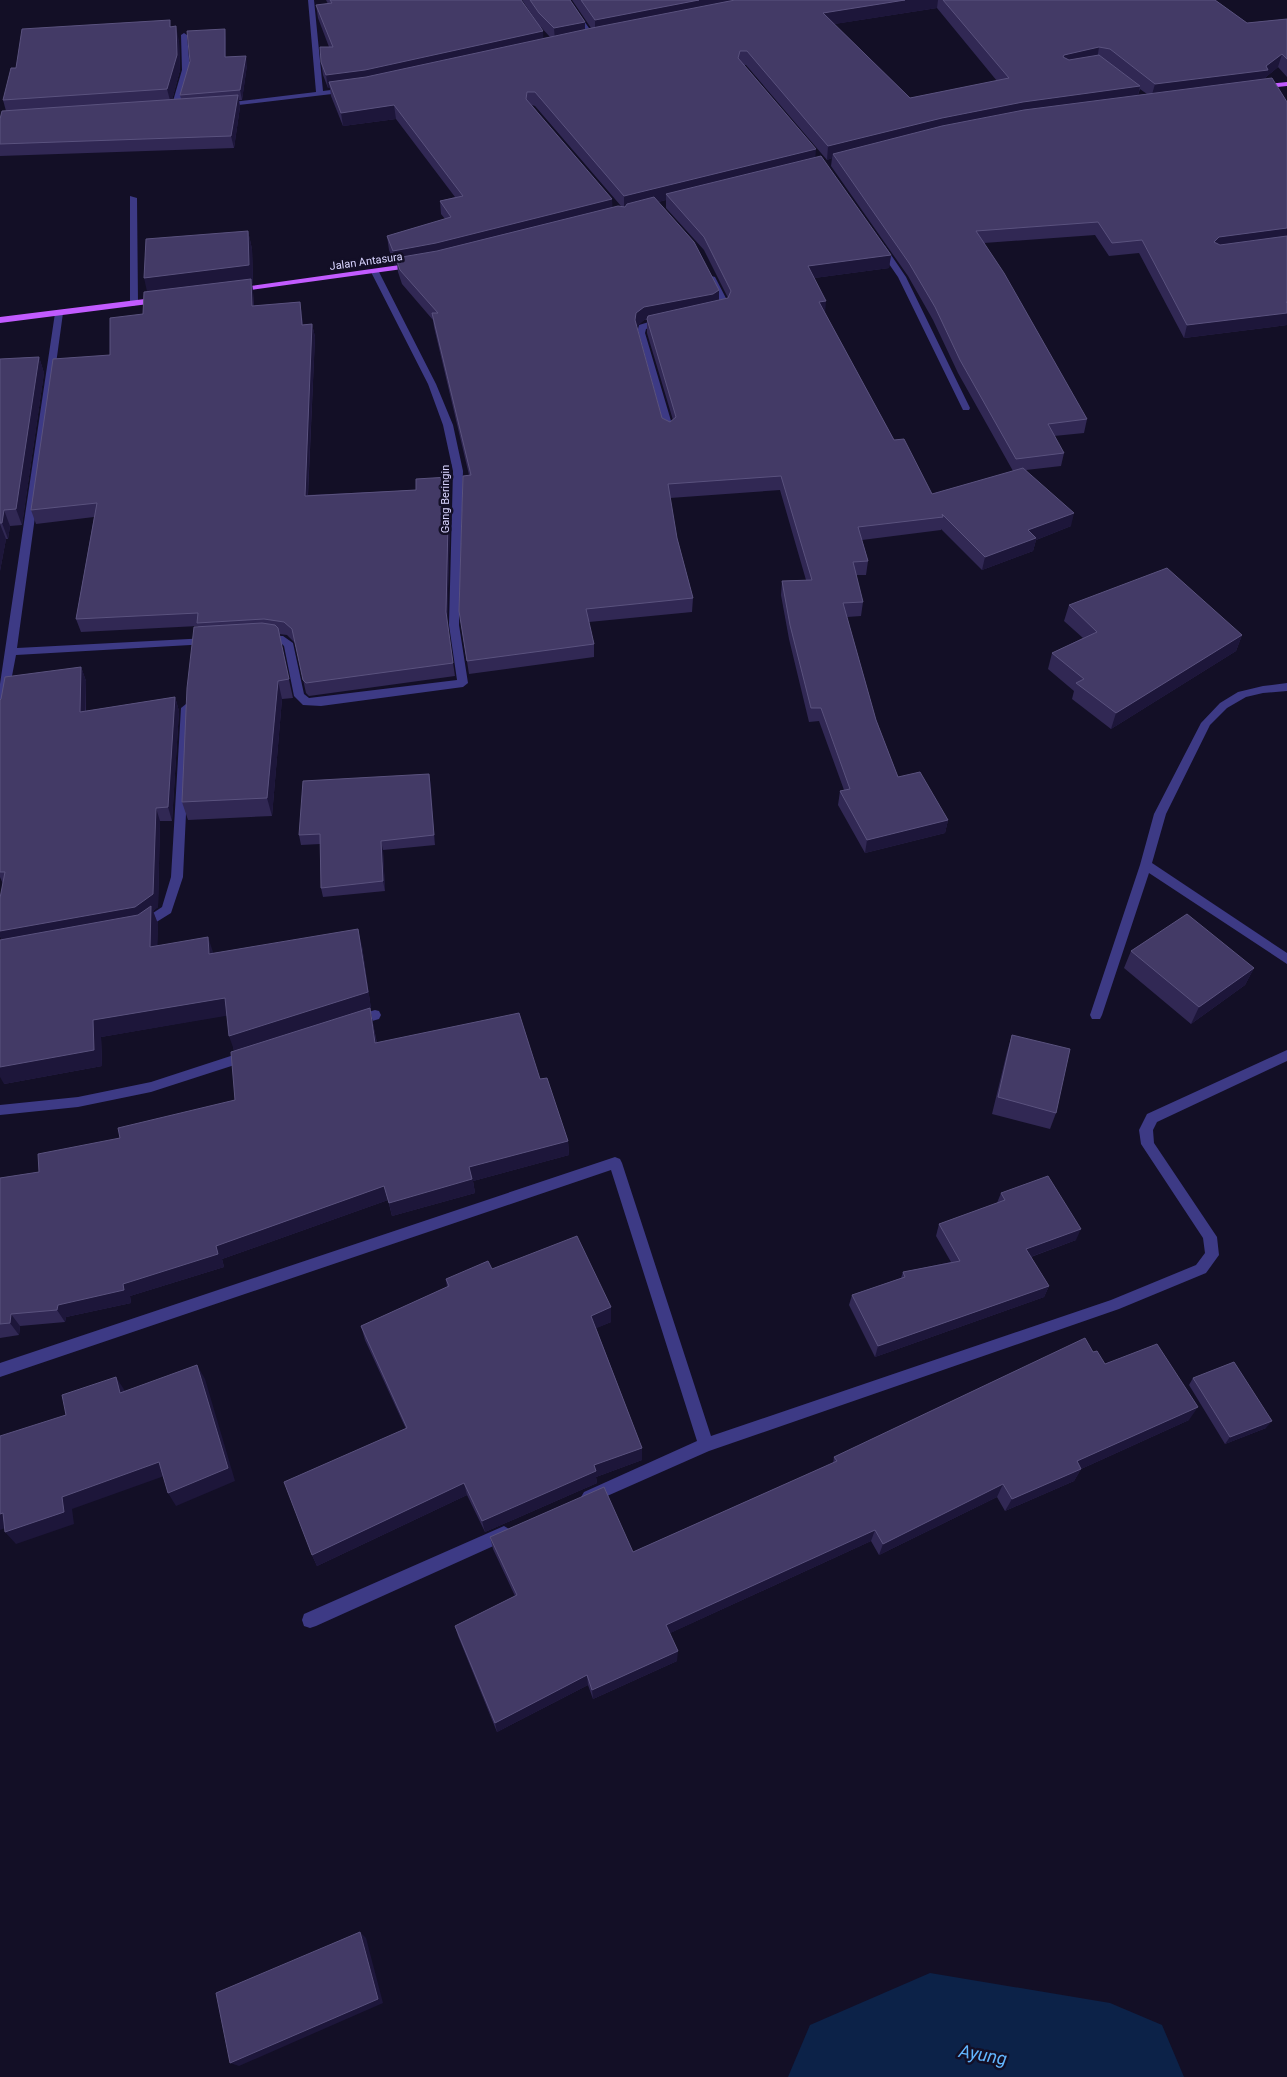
<svg xmlns="http://www.w3.org/2000/svg" width="1287" height="2077" viewBox="0 0 1287 2077" font-family="Roboto,sans-serif">
	<style>
		.lines { fill: none; stroke-linecap: round; stroke-linejoin: round }
		.river { fill: #0c2248; fill-rule: evenodd }
		.minor { fill: #3d3a85; fill-rule: evenodd }
		.major { fill: #c25bff; fill-rule: evenodd }
		.wall { fill: #312854; fill-rule: evenodd }
		.shaded-wall { fill: #1d163a }
		.building { fill: #433a66; stroke: #5a527e }
		.labels { text-anchor: middle; stroke-width: 5; stroke-linejoin: round; paint-order: stroke }
		.far-street-label { font-size: 11px; fill: #d9d4ff; stroke: #130f26 }
		.near-water-label { font-size: 18px; font-style: italic; fill: #62b6ff; stroke: #130f26 }
	</style>
	<rect width="100%" height="100%" fill="#130f26"/>
	<g class="lines">
		<path class="river" d="M930,1973l180,30 52,22 22,52h-396l22,-52z"/>
		<path class="minor" d="M308,0h6l9,91 23,-3 4,2 -1,2 -128,15 -1,-2 4,-2 92,-11z
			M564,0h6l25,37 -1,1h-4z
			M184,33l3,2 3,35 -11,38 -4,2 -4,-2 11,-38 -1,-35z
			M130,196l7,2 1,105 -4,3 -4,-3z
			M879,246h6l21,31 64,131 -1,2h-6l-1,-2 -64,-131 -20,-29z
			M372,270l7,2 57,112 17,41 10,46 -4,154 9,58 -5,4 -142,19 -18,-1 -9,-9 -10,-50 -4,-4 -21,-3 -1,-2 1,-2 24,1 10,7 11,51 5,4 148,-18 -8,-55 4,-154 -10,-46 -15,-41 -57,-112z
			M708,275l7,2 14,27 -2,6 -11,3 -4,-3 8,-4 1,-2 -14,-27z
			M59,310l4,3 -46,335 191,-10 5,3 -5,3 -192,11 -11,58 -5,4v-33l55,-371z
			M662,318l4,3 -1,2 -19,6 -1,4 29,98 -5,3 -5,-3 -27,-98 2,-8z
			M1287,683v8l-24,2 -17,4 -19,11 -17,17 -44,89 -14,49 135,90v11l-138,-91 -47,142 -2,4h-8l-2,-4 50,-150 14,-51 47,-91 19,-20 18,-11 25,-6z
			M186,704l5,4 -8,169 -12,36 -29,18 -6,-5 2,-3 24,-16 9,-30 10,-169z
			M375,1010l4,1 2,4 -2,4 -24,7 -4,-1 -2,-4 2,-4z
			M1287,1050v11l-130,61 -4,8 1,13 63,94 2,18 -13,18 -87,36 -410,142 -120,53 -5,-2 -3,-5 3,-5 113,-51 -86,-271 -611,207v-14l615,-206 5,2 2,4 89,273 400,-136 85,-35 9,-12 -2,-15 -62,-94 -2,-14 8,-16z
			M246,1051l4,1 2,4 -2,4 -99,32 -73,15 -78,8v-10l78,-8 73,-15z
			M504,1526l5,3 3,5 -3,5 -193,87 -6,2 -6,-2 -2,-6 2,-6z"/>
		<path class="major" d="M1287,82v4l-28,3 -4,-2 4,-2z
			M414,263l4,2 -1,2 -181,25 -4,-2 4,-2z
			M161,297l4,3 -1,2 -164,21v-6z"/>
	</g>
	<path class="wall" d="M326,0h195l18,25 -17,-25h48l15,29 6,-1 -19,-28h643l32,23 40,-4v58l-9,-10 -12,10 -1,2 22,23v223l-103,13 -45,-85 -30,3 -14,-21 -111,8 103,176 -3,14 -30,3 10,17 -3,13 -35,4 45,56 -35,14 -3,11 -51,19 -41,-41v1l-79,10 6,21 -2,14h-10l7,27 -2,14 -14,1 29,103 22,57 50,43 -3,13 -80,20 -27,-48 2,-14 4,-1 -25,-69 -10,1 -20,-83 -8,-44 1,-14 24,-1 -26,-90 -110,8 7,40 16,60 -1,14 -103,10 5,22v13l-125,17 -10,-63 10,-136 -35,-148 -1,-7 -31,-36 -4,-12 -1,-8 -2,1 -6,-15 -2,-14 58,-17 -4,-5 -1,-13 15,-4 -59,-78 -53,7 -12,-30 -1,-8h-2l-5,-13 -2,-13 8,-15 -11,-29 -2,-13 12,-1zM937,8l60,73 -87,17 -76,-74zM540,26l10,11 -7,1v-7zM744,65h2l81,95 5,-2 -1,8 77,110 25,44 25,53 55,98 -81,23 -38,-54 -69,-127 -11,-35 75,-10 2,-13zM1140,89l7,5 -9,1zM532,105l3,1 86,100 -9,2zM666,200v8l38,42 24,48 -9,2v-10l-61,-88zM644,320h3v13l26,87 -3,2 -8,-4 -25,-92z
		M171,26l8,15 1,29 -8,30 9,-1 -1,-4 46,-57v19l21,8 -5,35h-3l1,7 -6,41 -234,8v-37l6,-8 -3,-11 13,-32z
		M248,231l4,18 1,34 -1,1 1,8 1,14 46,-4 3,23 9,-1 3,13 -7,158 108,-5 33,-13 2,13 -4,133 8,53 -146,20 -3,-3 -11,-50 -8,-8 -8,-1 14,64 -11,1 -10,117 -84,4 -6,-18 16,-176 -117,6 -5,-13 18,-102 -58,7 -5,-14 79,-155 33,-41 4,-22z
		M39,357l5,16 -22,152 -12,1 -2,13h-2l-6,32v-212z
		M1069,605l173,30 -6,16 -125,78 -39,-30 2,-8 -26,-22 4,-16 31,-15 -19,-17z
		M81,667l5,14v30l89,-14 4,14 -7,110h-12l-2,86 -5,4 5,13 -1,21 56,8 149,-7 9,63h-1l7,34 163,36 28,62 1,14 -96,26 2,12 -83,23 -4,-16 -166,59 2,8 -94,29 1,7 -65,14 -1,5 -45,4 -1,9 -19,3v-160l39,-6 81,-34 115,-38 -1,-49 -7,-36 -126,22 1,29 -98,18 -2,-144 -2,-4v-38l3,-14 -3,-7v-177z
		M429,774l6,71 -52,5 2,41 -62,6 -2,-9 -1,-44 -19,1 -2,-10z
		M1131,951l123,17 -9,17 -54,39 -67,-56z
		M1012,1035l44,78 -6,16 -58,-15 15,-62z
		M1001,1193l75,47 -45,17 18,29 -5,11 -169,60 -26,-52 3,-10 49,-17 2,-6 48,-10 -15,-26 3,-12 58,-21z
		M492,1269l119,53 -15,6 46,120v12l-46,17 1,6 -112,49 -18,-37 -150,71 -5,-11 94,-126 -41,-89 -4,-14 86,-39 -1,-8z
		M1093,1352l12,12 84,56 -108,49 -7,12 -69,30 -8,-14 -118,58 -8,-14 -201,92 7,28 -84,38 -5,-14 -91,47 -39,-96 -3,-10 60,-30 -22,-47 -3,-12 143,15 200,-89 1,-6z
		M1193,1378l73,50 -41,16 -36,-59z"/>
	<path class="shaded-wall" d="M699,0h69l-173,33v-13z
		M905,0h33l-1,8 -115,18 1,-13z
		M585,22v13l-30,6 -1,-13z
		M176,26l3,15 1,29 -9,34 -4,-15z
		M225,29l1,9v28l-1,-9z
		M543,31l1,13 -177,39 -38,-1 1,6h-2l-2,-13z
		M1099,47l-2,13 -35,8 1,-11 1,-2z
		M1282,54l-4,13 -12,10 -2,6 -113,15 4,-14 111,-18z
		M246,56l1,9 -5,35 -2,-10z
		M1140,86l-3,14 -304,54 -1,4 -5,2 1,-14 114,-28 81,-16z
		M238,95l2,12 -6,41 -3,-12z
		M394,105l2,14 -53,7 -2,-13z
		M816,149l-1,13 -149,32v6l-42,10v-14z
		M612,199l1,14 -175,44 -42,1 1,6 -2,1 -2,-14z
		M1287,228v12l-77,15 4,-13 5,-5z
		M248,231l4,18 1,34 -1,1 1,8 1,27 -106,-23 -4,-18z
		M891,255l-2,13 -82,11 1,-13z
		M719,290v14l-7,3 -68,13 -8,7 -1,-7 1,-7 8,-6z
		M826,301l-1,13 -6,-12z
		M300,302l2,13 2,23 -2,-13z
		M1287,313v12l-103,13 3,-13z
		M312,324l3,13 -8,172 -2,-13z
		M39,357l5,16 -22,152 -6,-16z
		M449,477l2,13 -4,135 -1,-13z
		M4,510l6,16 -2,13 -6,-16z
		M1074,513l-3,13 -35,14 -3,11 -51,19 3,-13 43,-27z
		M0,524l6,15 -6,32z
		M1242,635l-6,16 -125,78 5,-16z
		M81,667l5,14 -1,45 -5,-14z
		M278,681l4,18 -10,117 -5,-18z
		M175,697l4,14 -7,110 -4,-14z
		M429,774l2,10 4,61 -1,-10z
		M156,808l4,13 -2,86 -5,4 5,13 -1,40 -153,-20 -4,-8v-5z
		M948,820l-3,13 -80,20 2,-13z
		M381,841l2,9 2,41 -2,-10z
		M358,929l4,17 9,63h-1l3,14 6,35 -4,-15 -140,10 -6,-17z
		M208,937l6,18 -5,-1z
		M1254,968l-9,17 -54,39 8,-17z
		M225,998l6,17 -130,22 1,29 -98,18 -4,-7v-10l93,-47z
		M568,1141l1,14 -96,26 2,12 -83,23 -3,-13 80,-36z
		M384,1186l4,14 -166,59 2,8 -94,29 1,7 -65,14 -1,5 -8,-12 1,-5 65,-21 93,-38z
		M1081,1229l-5,11 -54,20 4,-11z
		M1049,1286l-5,11 -169,60 3,-11z
		M611,1307v15l-19,8 -1,-14z
		M11,1314l9,12 -1,9 -9,-12z
		M197,1365l8,14 30,102 -59,25 -8,-13z
		M116,1377l9,14 3,16 -8,-14z
		M1198,1407l-9,13 -119,54 7,-13z
		M1272,1421l-6,7 -41,16 5,-7z
		M642,1448v12l-46,17 1,6 -112,49 -3,-11 112,-56z
		M159,1462l8,13 -95,34 2,15 -58,20 -11,-12 57,-35z
		M1081,1469l-7,12 -69,30 7,-12z
		M464,1483l3,12 -150,71 -5,-11z
		M1003,1484l-6,13 -118,58 4,-11z
		M3,1513l11,12 -14,5v-16z
		M875,1530l-4,11 -205,94v-10z
		M678,1651l-1,10 -84,38 -1,-9z
		M587,1675l1,10 -91,47 -2,-9z
		M360,1932l6,6 17,65 -144,63 -9,-3z"/>
	<path class="building" d="M330,0h191l22,31 -178,39 -39,5 -5,-13 -1,-15h13l-17,-42 16,-2z
		M530,0h40l15,22 -31,6 -15,-15z
		M581,0h118l-104,20z
		M735,0h170l-82,13 87,85 99,-20 -66,-78h272l32,23 40,-4v40l-5,-5 -16,12 2,4 -113,14 -45,-35 -11,-2 -35,8 -1,2 6,3 30,-5 41,31 -117,16 -81,16 -114,28 -81,-95h-7l-2,7 78,91 -192,47 -89,-104h-8l-1,7 86,100 -176,44 -43,8 -6,-15 64,-19 -11,-16 23,-5 -69,-91 -53,8 -12,-31 37,-5 226,-49z
		M170,20v7l6,-1 1,29 -10,34 -164,11 8,-32h5l6,-39z
		M225,29v28l21,-1 -6,34 -60,5 10,-34 -3,-30z
		M1272,78l15,24v126l-68,9 -5,5 6,3 67,-9v66h-1l1,1v10l-100,12 -45,-85 -30,3 -14,-21 -122,9 28,42 83,146 -39,5 16,29 -48,6 -56,-99 -25,-53 -26,-44 -76,-109 109,-28 82,-16z
		M238,95l-7,41 -231,8v-25l2,-8z
		M821,156l70,99 -83,11 18,35 -7,1 75,138 10,-1 28,55 91,-26 51,45 -46,17 8,8 -51,19 -43,-43 1,3 -85,10 10,34 -15,1 10,40 -20,1 33,117 22,57 22,-5 28,48 -81,20 -27,-49 10,-2 -29,-81h-10l-21,-83 -8,-44 30,-1 -31,-104 -113,8 9,54 16,60 -107,11 8,35 -127,17 -8,-50 4,-135 8,-1 -39,-162h6l-38,-43 -4,-12 41,-7 181,-45 7,1 2,-3 27,-7 40,45 25,48 -6,4 -69,13 -8,6 -1,7 27,98 8,4 6,-5 -29,-98 1,-3 80,-18 3,-7 -27,-54 -38,-43z
		M248,231l1,34 -105,13 2,-39z
		M251,279l1,27 48,-4 2,23 10,-1 -7,172 111,-6v-11l33,-2 -3,135 7,51 -147,20 -3,-3 -11,-51 -8,-7 -20,-3 -67,4 1,-10 -122,6 21,-116 -66,7 22,-151 57,-4v-37l33,-4 1,-22z
		M39,357l-23,152 -12,1 -2,13h-2v-164z
		M1167,568l75,67 -126,78 -40,-30 8,-4 -32,-26 45,-21 -28,-27z
		M262,623l13,2 3,3 11,51 -11,2 -11,117 -85,4 5,-114 7,-61z
		M81,667l-1,45 95,-15 -7,110 -12,1 -3,86 -18,13 -135,24v-33l5,-26h-5v-172l1,-1 4,-22z
		M429,774l5,61 -53,6 2,40 -62,7 -1,-54 -21,1 4,-54z
		M151,906l-1,41 58,-10 1,17 149,-25 10,63 -139,44 -4,-38 -132,22 1,30 -94,17v-127l138,-25z
		M1187,914l67,54 -55,39 -68,-56z
		M370,1008l5,35 144,-30 21,66 7,-1 21,63 -99,26 3,12 -83,24 -5,-17 -168,60 2,8 -95,30 1,6 -66,15 -1,5 -46,4 -1,9 -10,1v-146l39,-6 -1,-18 82,-16 -2,-10 117,-28 -4,-48z
		M1012,1035l58,14 -14,64 -58,-16z
		M1048,1176l33,53 -55,20 23,37 -171,60 -26,-51 53,-18 -2,-5 57,-11 -21,-37 66,-24 -4,-7z
		M577,1236l34,71 -20,9 51,132 -48,17 2,6 -114,50 -18,-38 -152,72 -28,-73 123,-54 -46,-102 88,-40 -3,-7 42,-18 4,8z
		M1085,1338l8,14 4,-1 8,13 52,-20 41,63 -121,54 4,8 -69,30 -9,-15 -120,60 -8,-14 -209,95 12,26 -86,39 -5,-15 -92,48 -40,-97 62,-31 -27,-58 114,-50 29,65 204,-91 -3,-4z
		M1234,1362l38,59 -42,16 -37,-59z
		M197,1365l31,103 -60,25 -9,-31 -97,35 2,15 -59,20 -2,-19 -3,1v-78l66,-21 -4,-20 54,-18 4,16z
		M360,1932l18,67 -148,64 -14,-70z"/>
	<g class="labels">
		<g class="far-street-label">
			<text transform="translate(366 261) rotate(-8)" y="4">Jalan Antasura</text>
			<text transform="translate(445 499) rotate(-90)" y="4">Gang Beringin</text>
		</g>
		<g class="near-water-label">
			<text transform="translate(983 2055) rotate(10)" y="6">Ayung</text>
		</g>
	</g>
</svg>
